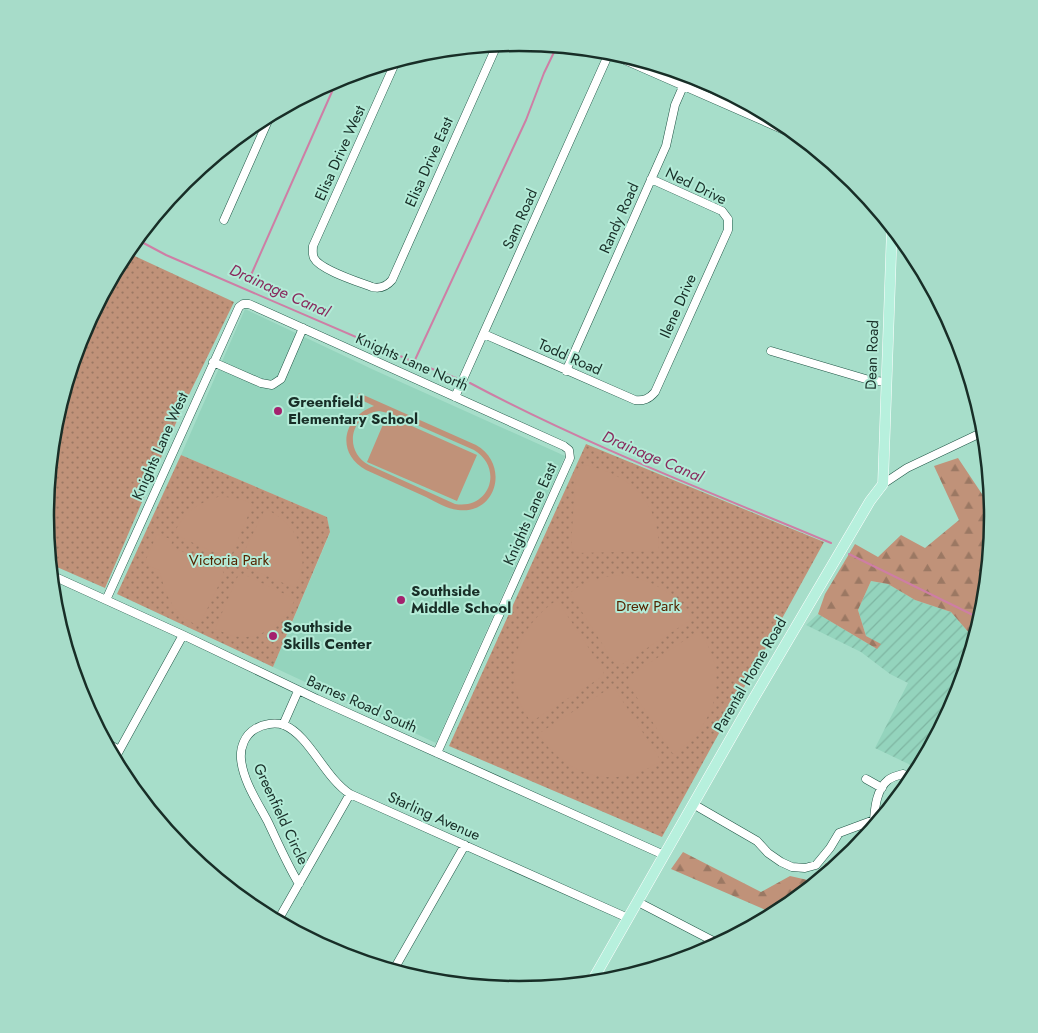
<svg xmlns="http://www.w3.org/2000/svg" width="1038" height="1033" viewBox="0 0 1038 1033" font-family="Jost,sans-serif">
	<style>
		.built { fill: #94d4bd }
		.industrial { fill: url(#industrial-furrows) }
		.grass { fill: url(#grass-dots) }
		.forest { fill: url(#forest-firs) }
		.garden { fill: #c09279; fill-rule: evenodd }
		.lines { fill: none; stroke-linecap: round; stroke-linejoin: round }
		.stream { stroke: #ce7ea5; stroke-width: 2 }
		.minor-casing { stroke: #1f5545; stroke-width: 9 }
		.major-casing { stroke: #fff; stroke-width: 11 }
		.minor { stroke: #fff; stroke-width: 8 }
		.major { stroke: #b7f0dd; stroke-width: 10 }
		.poi-dot { fill: #a4216e; stroke: #b3ebd7; stroke-width: 2 }
		.labels { text-anchor: middle; stroke-width: 4; stroke-linejoin: round; paint-order: stroke }
		.street-label { font-size: 15px; fill: #182e27; stroke: #b3ebd7 }
		.poi-label { font-size: 15px; font-weight: bold; fill: #182e27; stroke: #b3ebd7; text-anchor: start }
		.park-label { font-size: 15px; fill: #542401; stroke: #b3ebd7 }
		.water-label { font-size: 16px; font-style: italic; fill: #88295d; stroke: #b3ebd7 }
		.rim { fill: none; stroke: #182e27; stroke-width: 2.5 }
	</style>
	<defs>
		<pattern id="industrial-furrows" width="10" height="10" patternUnits="userSpaceOnUse" patternTransform="scale(1.25)"><rect width="10" height="10" fill="#94d4bd"/><path d="M-1 1l2-2M0 10L10 0M9 11l2-2" fill="none" stroke="#7fb6a2"/></pattern>
		<pattern id="grass-dots" width="8" height="8" patternUnits="userSpaceOnUse" patternTransform="scale(1.25)"><rect width="8" height="8" fill="#c09279"/><path d="M2 2h.1M6 6h.1" fill="none" stroke="#9b7863" stroke-width="1.8" stroke-linecap="round"/></pattern>
		<pattern id="forest-firs" width="22" height="20" patternUnits="userSpaceOnUse" patternTransform="scale(1.25)"><rect width="22" height="20" fill="#c09279"/><path d="M5 1l3.5 6h-7zM16 11l3.5 6h-7z" fill="#9b7863"/></pattern>
	</defs>
	<rect width="100%" height="100%" fill="#a7deca"/>
	<path class="built" d="M245,309l129,61 191,86 -129,287 -163,-76 57,-134 -3,-16 -146,-62z"/>
	<path class="industrial" d="M871,581l17,3 27,16 36,12 19,22 5,3 -18,61 -38,71 -44,-21 33,-65 -18,-9 -29,-22 -55,-27 12,-11 59,35 -11,-13 -8,-26z"/>
	<path class="grass" d="M126,252l108,50 -52,107 -77,179 -55,-24 -5,-48 9,-92 27,-89z
		M586,444l238,98 -162,295 -213,-91z
		M181,455l146,62 3,15 -57,135 -156,-73z"/>
	<path class="forest" d="M958,458l34,51 1,8 -9,92 -9,28 -5,-3 -19,-22 -36,-12 -27,-16 -17,-3 -13,29 8,26 15,8 -4,5 -59,-35 7,-20 30,-50 23,13 23,-22 24,13 34,-28 -25,-54z
		M683,852l78,40 29,-16 22,5 14,-18 11,3 -55,45 -7,3 -104,-45z"/>
	<path class="garden" d="M359,393l117,52c34,19 21,70 -18,65 -11,-1 -22,-8 -32,-13 -20,-9 -40,-18 -60,-27 -31,-17 -23,-53 8,-64l-17,-8zM379,411l13,3 82,36c30,18 16,60 -19,54l-86,-39c-26,-14 -19,-50 10,-54z
		M387,415l90,40 -20,46 -90,-39z
		M585,465c46,10 74,36 74,86l-82,2 -6,-6 5,-77 4,-4z
		M218,497c13,0 23,1 35,7l-22,52 -5,2 -52,-24c9,-21 23,-31 44,-37z
		M265,509c25,10 43,36 36,64 -1,5 -4,11 -6,15l-54,-23 -1,-5z
		M157,534l16,6 -3,6 52,23 2,5 -25,52c-27,-12 -32,-29 -40,-56l-15,-6z
		M243,574l52,25c-10,24 -37,45 -65,36 -5,-2 -10,-4 -15,-6l23,-53z
		M621,575c31,4 54,18 71,44l-71,46 -6,-1 -45,-71c15,-13 32,-16 51,-18z
		M557,600l47,71 -1,5 -72,46c-31,-44 -17,-93 26,-122z
		M699,631c32,43 18,95 -26,123l-46,-72 2,-6z
		M610,688l5,1 46,72c-45,30 -93,17 -123,-27z"/>
	<g class="lines">
		<path class="stream" d="M136,239l30,16 248,107 42,16
			M251,275l87,-197
			M414,362l112,-242 18,-47 13,-27
			M470,383c116,62 240,109 361,160
			M849,554l132,65"/>
		<g class="minor-casing">
			<path id="minor" d="M604,51l196,86
				M396,61l-83,185c0,4 -1,8 1,12 6,12 45,24 58,29 8,2 14,0 20,-7l105,-235
				M651,179l71,32 6,8
				M224,220l47,-106
				M484,334l151,66c9,1 14,-1 20,-8l73,-162v-11
				M771,351l98,29 16,2
				M213,362l48,21 11,2 9,-6 22,-51
				M566,371l100,-225 9,-41 13,-30
				M455,397l155,-346
				M883,484l24,-16 78,-37
				M51,575l132,60 134,64 347,156
				M106,600l133,-293 4,-3h6l315,142 5,4 1,8 -133,295
				M283,725l15,-34
				M105,742l14,8
				M114,760l69,-125
				M866,779l16,9
				M693,804l64,37 11,12 13,9 11,5 13,1 11,-3 14,-17 9,-15 35,-13c1,-14 3,-31 14,-40 4,-3 11,-5 15,-6
				M299,884c-12,-20 -21,-41 -31,-62 -10,-19 -25,-41 -27,-63 -1,-12 4,-24 14,-30 8,-5 20,-7 29,-4 26,11 40,52 66,69l278,124
				M638,902l81,42
				M277,922l73,-128
				M393,971l72,-126"/>
		</g>
		<g class="major-casing">
			<path id="major" d="M591,983l160,-280 119,-202 13,-17 9,-257"/>
		</g>
		<use href="#minor" class="minor"/>
		<use href="#major" class="major"/>
	</g>
	<g class="poi-dot">
		<circle cx="278" cy="411" r="5"/>
		<circle cx="401" cy="600" r="5"/>
		<circle cx="273" cy="636" r="5"/>
	</g>
	<g class="labels">
		<g class="street-label">
			<text transform="translate(340 153) rotate(-66)" y="5">Elisa Drive West</text>
			<text transform="translate(429 162) rotate(-66)" y="5">Elisa Drive East</text>
			<text transform="translate(696 186) rotate(26)" y="5">Ned Drive</text>
			<text transform="translate(619 218) rotate(-66)" y="5">Randy Road</text>
			<text transform="translate(520 219) rotate(-66)" y="5">Sam Road</text>
			<text transform="translate(678 306) rotate(-66)" y="5">Ilene Drive</text>
			<text transform="translate(872 355) rotate(-88)" y="5">Dean Road</text>
			<text transform="translate(570 357) rotate(24)" y="5">Todd Road</text>
			<text transform="translate(412 362) rotate(24)" y="5">Knights Lane North</text>
			<text transform="translate(160 446) rotate(-66)" y="5">Knights Lane West</text>
			<text transform="translate(530 514) rotate(-66)" y="5">Knights Lane East</text>
			<text transform="translate(750 675) rotate(-60)" y="5">Parental Home Road</text>
			<text transform="translate(362 704) rotate(24)" y="5">Barnes Road South</text>
			<text transform="translate(281 814) rotate(65)" y="5">Greenfield Circle</text>
			<text transform="translate(434 816) rotate(24)" y="5">Starling Avenue</text>
		</g>
		<g class="poi-label">
			<text x="288" y="407">Greenfield<tspan x="288" dy="17">Elementary School</tspan></text>
			<text x="411" y="596">Southside<tspan x="411" dy="17">Middle School</tspan></text>
			<text x="283" y="632">Southside<tspan x="283" dy="17">Skills Center</tspan></text>
		</g>
		<g class="park-label">
			<text x="229" y="565">Victoria Park</text>
			<text x="648" y="611">Drew Park</text>
		</g>
		<g class="water-label">
			<text transform="translate(280 290) rotate(24)" y="6">Drainage Canal</text>
			<text transform="translate(653 456) rotate(23)" y="6">Drainage Canal</text>
		</g>
	</g>
	<path d="M0 0H1038V1033H0ZM54 516a465 465 0 1 1 930 0a465 465 0 1 1-930 0Z" fill="#a7dcc9" fill-rule="evenodd"/>
	<path class="rim" d="M54 516a465 465 0 1 1 930 0a465 465 0 1 1-930 0Z"/>
</svg>
